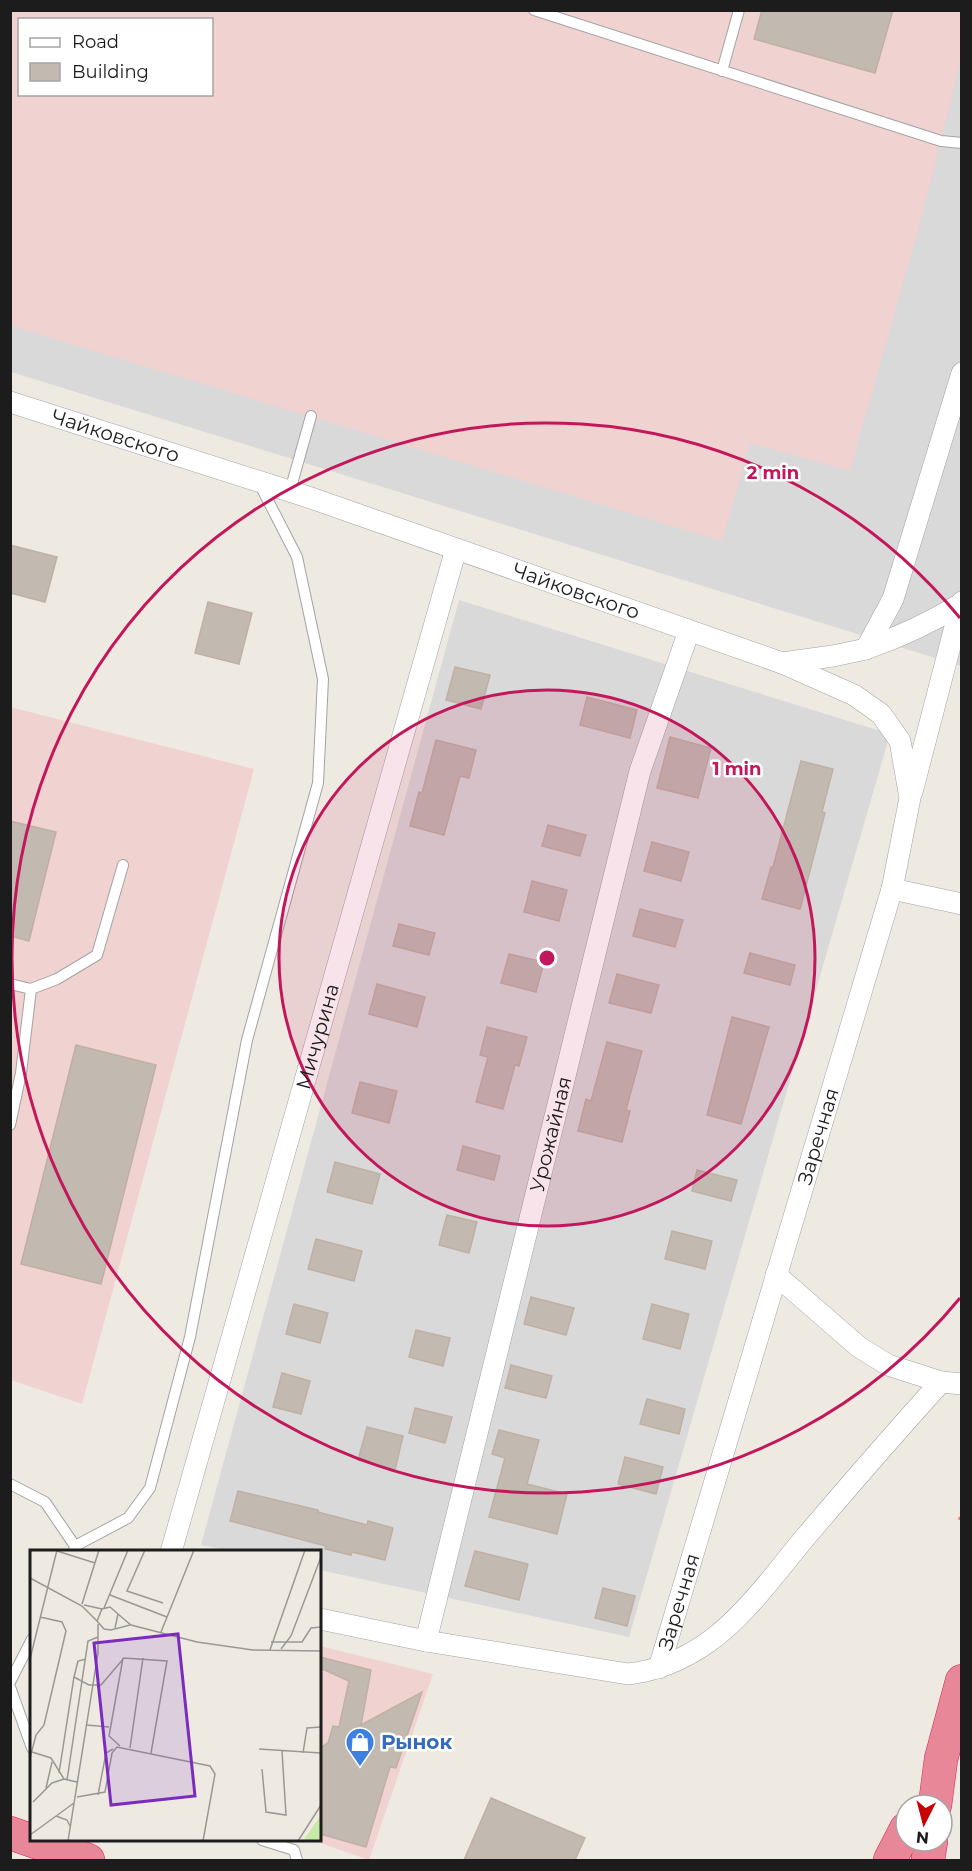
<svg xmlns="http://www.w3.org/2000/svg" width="972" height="1871" viewBox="0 0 972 1871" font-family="Montserrat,sans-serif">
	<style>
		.residential { fill: #dad9d9; fill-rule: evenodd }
		.commercial { fill: #f0d2d0; fill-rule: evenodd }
		.building { fill: #c2b9b1; stroke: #c0b0a4; stroke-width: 1.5 }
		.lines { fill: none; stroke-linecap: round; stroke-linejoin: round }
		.lane-casing { stroke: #a3a3a3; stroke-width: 12 }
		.street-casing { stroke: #a3a3a3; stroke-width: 22 }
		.highway-casing { stroke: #db205f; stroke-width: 34 }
		.path { stroke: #fc7564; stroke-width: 4; stroke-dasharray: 3 3; stroke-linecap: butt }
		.lane { stroke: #fff; stroke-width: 10 }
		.street { stroke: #fff; stroke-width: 21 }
		.highway { stroke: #e88798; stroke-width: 33 }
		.ring { fill: none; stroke: #c2185b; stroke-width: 3 }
		.labels { text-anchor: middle; stroke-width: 5; stroke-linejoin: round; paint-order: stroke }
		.street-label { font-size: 20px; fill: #1c1c1c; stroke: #fff }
		.shop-label { font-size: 20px; font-weight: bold; fill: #366cbe; stroke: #fff; text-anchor: start }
		.inset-road { fill: none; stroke: #9a9893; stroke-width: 1.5 }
		.view { fill: #7b2cbf; fill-opacity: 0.15; stroke: #7b2cbf; stroke-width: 3 }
		.inset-edge { fill: none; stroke: #1c1c1c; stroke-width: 3 }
		.centre { fill: #c2185b; stroke: #fff; stroke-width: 3 }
		.ring-label { font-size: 18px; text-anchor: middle; font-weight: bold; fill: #c2185b; stroke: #fff; stroke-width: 5; stroke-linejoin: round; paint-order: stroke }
	</style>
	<rect width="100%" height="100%" fill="#eeeae2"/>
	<path class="residential" d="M10,11h951v655l-950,-294zM20,20h192v74h-192z
		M459,600l431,134 -261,903 -309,-67v-18l-89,-1 -30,-6z"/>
	<path class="commercial" d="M10,11h951v49l-38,152 -73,259 -100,-28 -28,98 -711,-215zM20,20h192v74h-192z
		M10,707l244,62 -172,635 -71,-24z
		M320,1646l113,28 -64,186 -57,-20h8z"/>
	<path class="building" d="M762,10h131l-18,63 -121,-34z
		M10,545l47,12 -12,45 -35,-9z
		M208,602l44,11 -13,51 -44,-11z
		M455,667l35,8 -9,34 -35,-9z
		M587,697l50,13 -7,28 -50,-13z
		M670,737l41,11 -13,50 -41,-10z
		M436,740l40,10 -7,28 -9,-2 -16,59 -34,-9 9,-34 3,1z
		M801,761l32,8 -11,43 3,1 -25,96 -38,-10 9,-32h2z
		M10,821l46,11 -27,109 -19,-5z
		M548,825l38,10 -6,21 -38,-10z
		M652,842l37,10 -8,29 -37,-10z
		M532,881l35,9 -8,31 -35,-9z
		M640,909l43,11 -8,27 -42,-11z
		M399,924l36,9 -6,22 -36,-9z
		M750,953l45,12 -5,20 -46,-12z
		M509,954l35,8 -8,30 -35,-9z
		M617,974l42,11 -8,28 -42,-10z
		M377,984l48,13 -8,30 -48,-13z
		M732,1017l37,10 -28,97 -34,-9z
		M487,1027l40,10 -8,29 -4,-1 -12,44 -27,-7 12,-45 -8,-2z
		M607,1042l35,9 -16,59 4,1 -8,31 -44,-11 8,-32 5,2z
		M76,1045l80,20 -55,219 -80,-20z
		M360,1082l37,9 -8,32 -37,-10z
		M463,1146l37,10 -6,24 -37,-10z
		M335,1162l45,12 -8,30 -45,-12z
		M697,1170l40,10 -6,21 -39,-10z
		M447,1215l30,7 -8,31 -30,-8z
		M672,1231l40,10 -7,28 -40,-10z
		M316,1239l46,12 -8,30 -46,-12z
		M531,1297l43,11 -8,27 -42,-11z
		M294,1304l34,9 -8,30 -34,-9z
		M652,1304l37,10 -9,35 -37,-10z
		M416,1330l34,8 -7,28 -34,-9z
		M511,1365l41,11 -6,22 -41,-10z
		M282,1373l28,8 -9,33 -28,-7z
		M647,1399l38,10 -6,25 -39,-10z
		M415,1408l37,9 -7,26 -36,-10z
		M367,1427l36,9 -8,34 -37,-10z
		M499,1430l40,10 -12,44 40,10 -10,40 -68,-17 16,-59 -13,-4z
		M625,1457l38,10 -7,27 -38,-10z
		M238,1491l80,19v2l49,13 1,-4 25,7 -8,32 -33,-8 -1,3 -26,-6 1,-3 -96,-25z
		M475,1551l53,13 -9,36 -54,-14z
		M603,1588l32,8 -8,30 -32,-8z
		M320,1657l51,13 -10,55 61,-33 -26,76 -6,-1 -24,80 -46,-13v-86l8,-5 5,-17 6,1 10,-46 -29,-13z
		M491,1798l94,40 -10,22h-111z"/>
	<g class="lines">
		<g class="lane-casing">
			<path id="lane" d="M534,10l407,131 21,2
				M722,71l17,-61
				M290,491l21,-75
				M10,984l21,5
				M10,1125l11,-52 10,-84 26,-10 40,-24 26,-90
				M10,1484l35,18 30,44 -1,5
				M75,1546l53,-28 22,-30 40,-151 57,-297 71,-257 5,-104 -26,-122 -39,-76
				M10,1682l22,-43
				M10,1687l22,61
				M262,1840l32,10 3,10"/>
		</g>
		<g class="street-casing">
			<g id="street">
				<path id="s1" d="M10,402l298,95 474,166 51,-7 33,-7 27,-50 69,-226"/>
				<path d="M866,649c33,-12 64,-26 95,-45l1,-2"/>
				<path d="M912,792l49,-188"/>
				<path d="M892,889l70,15"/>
				<path d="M776,1275l83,72 29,18 53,17"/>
				<path id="s2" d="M171,1552l285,-1003"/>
				<path d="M320,1619l106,22 202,33c28,-3 56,-15 79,-31 36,-25 68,-69 96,-103 45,-53 91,-106 138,-158l21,2"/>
				<path id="s3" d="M426,1641l214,-870 49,-140"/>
				<path id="s4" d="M659,1668l233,-779 18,-91 -10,-57 -19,-27 -27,-19 -72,-32"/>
			</g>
		</g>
		<g class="highway-casing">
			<path id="highway" d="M935,1805l6,-46 21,-78
				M10,1833l78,27
				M890,1860l16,-31
				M928,1860l3,-19"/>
		</g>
		<path class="path" d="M960,1520l2,-7"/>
		<use href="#lane" class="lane"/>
		<use href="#street" class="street"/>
		<use href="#highway" class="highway"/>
	</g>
	<circle cx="547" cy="958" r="268" fill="#c2185b" fill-opacity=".12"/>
	<g class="ring">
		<circle cx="547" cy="958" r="268"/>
		<path d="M960 1298A535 535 0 1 1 960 618"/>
	</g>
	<defs>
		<g id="shop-pin" transform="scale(1.5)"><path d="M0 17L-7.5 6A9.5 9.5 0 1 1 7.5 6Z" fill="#3f7fe0" stroke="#fff"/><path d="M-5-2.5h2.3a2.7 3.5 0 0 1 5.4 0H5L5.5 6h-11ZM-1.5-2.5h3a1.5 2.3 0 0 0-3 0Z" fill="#fff"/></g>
	</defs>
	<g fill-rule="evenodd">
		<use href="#shop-pin" x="360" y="1742"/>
	</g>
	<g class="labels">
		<g class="street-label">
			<text dy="7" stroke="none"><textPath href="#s1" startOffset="111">Чайковского</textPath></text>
			<text dy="7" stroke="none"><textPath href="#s1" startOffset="597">Чайковского</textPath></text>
			<text dy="7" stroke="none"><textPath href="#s2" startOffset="536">Мичурина</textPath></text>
			<text dy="7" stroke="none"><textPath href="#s3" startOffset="522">Урожайная</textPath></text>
			<text dy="7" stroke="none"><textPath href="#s4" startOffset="555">Заречная</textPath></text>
			<text dy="7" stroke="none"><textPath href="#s4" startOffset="69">Заречная</textPath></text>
		</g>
		<g class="shop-label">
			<text x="381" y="1749">Рынок</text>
		</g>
	</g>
	<g transform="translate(30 1550)">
		<rect width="291" height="291" fill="#eeeae2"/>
		<path d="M291,265v26h-18z" fill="#c7eaa6"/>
		<path class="inset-road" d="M115,0l-18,41 36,12M27,1l38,12M0,28l52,28 15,15M80,45l57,22M52,54l17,-54M54,55l18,4M74,58l24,-58M88,64l13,11 66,17 56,8 68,1M85,78l3,-14 -8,-7 -8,2 -5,12 7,8 7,1 19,-5M131,82l33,-82M241,92h31l9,-14 10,-1M251,99l10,-13 30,-79M240,100l35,-100M0,109l27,-109M44,127l15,8h12l23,-27 43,3 -16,92M57,175l22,2M90,196l-11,-10 14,-78M100,198l13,-90M229,199l62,4M2,202l19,6 13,21 13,3M273,203l4,-25 14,-1M0,208l6,-23 8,-10 22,-94 -4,-9 -22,-5M232,219l4,43 20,3 -4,-64M29,223l15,-96 4,-16 8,-2M37,230l21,-139 10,-4M16,238l6,-26M68,245l8,-42 7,-4M47,247l28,-5 7,-39 5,-6 93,19 5,8 -12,67M3,252l19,-19 12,-4M26,266l11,4 3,6M0,285l44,-32M38,291l30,-188v-29M268,291l23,-36"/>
		<path class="view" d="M148,84l17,162 -84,9 -17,-162z"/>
		<rect width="291" height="291" class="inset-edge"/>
	</g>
	<circle cx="547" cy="958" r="9" class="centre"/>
	<g class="ring-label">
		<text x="773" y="479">2 min</text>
		<text x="737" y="775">1 min</text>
	</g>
	<rect width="972" height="1871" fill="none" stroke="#1c1c1c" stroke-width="24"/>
	<rect x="18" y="18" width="195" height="78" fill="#ffffff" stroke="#a4a4a4" stroke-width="1.5"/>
	<rect x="30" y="38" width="30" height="9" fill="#ffffff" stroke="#a4a4a4" stroke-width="1.5"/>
	<text x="72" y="48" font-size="18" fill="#1c1c1c">Road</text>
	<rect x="30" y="63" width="30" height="18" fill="#c2b9b1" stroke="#a4a4a4" stroke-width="1.5"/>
	<text x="72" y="78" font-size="18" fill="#1c1c1c">Building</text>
	<g transform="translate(924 1823) rotate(186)"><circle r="28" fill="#ffffff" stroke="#a4a4a4" stroke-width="1.5"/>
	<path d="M0-4.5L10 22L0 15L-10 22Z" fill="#c90100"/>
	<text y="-9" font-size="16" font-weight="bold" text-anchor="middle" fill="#1c1c1c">N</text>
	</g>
</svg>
